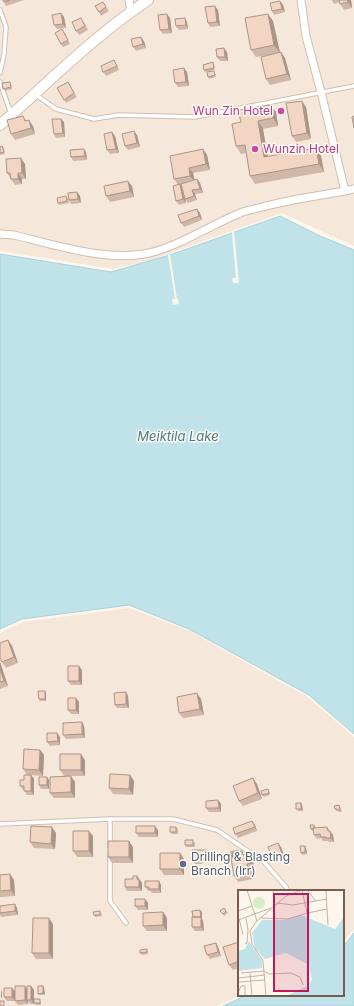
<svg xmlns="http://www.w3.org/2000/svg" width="354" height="1006" viewBox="0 0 354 1006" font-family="Inter,sans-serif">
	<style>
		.residential { fill: #f5e8da }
		.water { fill: #bfe3e8; stroke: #a5d3da }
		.pier { fill: #fdf6ec }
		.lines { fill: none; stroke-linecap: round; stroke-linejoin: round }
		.lane-casing { stroke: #d1beb0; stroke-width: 5.5 }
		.street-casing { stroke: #d1beb0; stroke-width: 9 }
		.secondary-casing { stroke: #d6c0b0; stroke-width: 12 }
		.lane { stroke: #fff; stroke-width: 3.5 }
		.street { stroke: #fff; stroke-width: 7 }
		.secondary { stroke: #fff; stroke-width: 10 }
		.wall { fill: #d1b7a8 }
		.shaded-wall { fill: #aa9588 }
		.building { fill: #f3d5c3; stroke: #aa9588 }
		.hotel-dot { fill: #d1479c; stroke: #fffaf3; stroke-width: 1.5 }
		.service-dot { fill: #5c6f8a; stroke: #fffaf3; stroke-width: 1.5 }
		.labels { text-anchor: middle; stroke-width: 3; stroke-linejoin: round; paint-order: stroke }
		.hotel-label { font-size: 12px; fill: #b23c85; stroke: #fffaf3; text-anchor: end }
		.service-label { font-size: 12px; fill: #4e5e75; stroke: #fffaf3; text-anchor: start }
		.water-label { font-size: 13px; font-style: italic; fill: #437c86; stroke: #fffaf3 }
		.inset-road { fill: none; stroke: #c5b3a7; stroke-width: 1 }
		.view { fill: #c2185b; fill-opacity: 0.15; stroke: #c2185b; stroke-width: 2 }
		.inset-edge { fill: none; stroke: #7a5c4d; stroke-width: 2 }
	</style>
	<rect width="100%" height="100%" fill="#fdf6ec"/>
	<path class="residential" d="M0,0h354v246l-72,-33 -134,48 -35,8 -113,-18z
		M129,608l61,23 119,67 45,39v192l-11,13v-51h-104v104h2l-24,11h-217v-373l23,-11z"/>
	<path class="water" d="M280,216l40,20 34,14v484l-45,-39 -120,-66 -60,-24 -107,14 -22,10v-375l111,18 59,-17z
		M354,933v73h-131l24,-11h96v-48z"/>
	<path class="pier" d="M234,231l5,52h-6l-1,-5h4l-4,-46z
		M168,255h2l7,44h1l1,5 -6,1 -1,-6h3z"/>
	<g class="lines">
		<g class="lane-casing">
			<path id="lane" d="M0,10l6,17 -2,27 -4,19
				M0,82l11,32
				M35,94l21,15 38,10 25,-4 76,2 159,-31
				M0,824l110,-5h63l44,11 47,32 22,25 2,4
				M110,846v-27
				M110,856v45l16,22"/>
		</g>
		<g class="street-casing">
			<path id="street" d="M129,0l2,12
				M301,0l5,36 15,56 24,99 9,-2
				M0,234l14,1c40,10 94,27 135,18 30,-7 60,-27 89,-39 6,-3 13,-4 20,-6 29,-8 57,-12 87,-17"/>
		</g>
		<g class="secondary-casing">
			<path id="secondary" d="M0,125c48,-42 94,-89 148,-125"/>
		</g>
		<use href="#lane" class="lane"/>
		<use href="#street" class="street"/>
		<use href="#secondary" class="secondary"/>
	</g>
	<path class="wall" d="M3,0h21l-18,6z
		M332,0h19l1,8 -8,2 -4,-6v-2l-6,2z
		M280,1l3,4 2,7 -11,3 -2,-4z
		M103,2l6,9 -8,5 -6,-10z
		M218,10l2,16 -10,1 -2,-4z
		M64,17l2,11 -9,1 -3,-4z
		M170,18l2,15 -9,1 -3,-4z
		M185,18l2,4 1,7 -9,1 -3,-4z
		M273,21l7,31 5,6 6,22 -21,5 -4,-6 2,-24 -12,2 -5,-7z
		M84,22l4,8 -9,5 -3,-4z
		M65,33l5,11 -7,3 -2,-3z
		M144,41l2,7 -10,3 -3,-4z
		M227,52l1,9h-8l-3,-4z
		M213,62l1,2 1,6 -10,2 -1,-2z
		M117,64l2,6 -13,6 -3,-4z
		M187,72l2,14 -11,1 -3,-4z
		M215,73l1,4 -7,2 -1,-2z
		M10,82l1,2 1,5 -7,2 -2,-2z
		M68,82l9,15 -11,6 -9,-15z
		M270,105l6,7 2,14 -15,3 5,27h53l3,16 -69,12 -5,-8 -4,-23 -5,1 -5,-8 5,-24z
		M306,107l5,32 -15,3 -4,-6z
		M23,116l3,5 7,5 2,8 -20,6 -4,-6z
		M61,119l3,3 1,15 -9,1 -2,-4z
		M137,135l3,12 -12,3 -3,-4z
		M115,136l4,17 -9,1 -3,-4z
		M2,146l2,2 1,6 -5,1v-8z
		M203,149l4,6 3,15 -17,3 1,7 3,-1 3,4 3,10 -8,1 2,6 -9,3 -3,-4 1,4 -7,2 -3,-4 2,-16 -4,-6z
		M86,152l1,8 -14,1 -2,-4z
		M25,164l1,15h-4v5l-7,1 -8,-12z
		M132,186l2,11 -24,5 -4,-6z
		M77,192l3,4 1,7 -10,1 -2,-4z
		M68,198l1,5 -10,2 -1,-2z
		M200,213l2,7 -18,7 -3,-4z
		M8,640l4,6 6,17 -12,5 -4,-6z
		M0,662l8,24 -8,3z
		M82,670v15h-11l-3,-4z
		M126,692l2,4 1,12h-12l-2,-3z
		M46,693v8h-6l-1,-2z
		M76,698l3,4v12h-8l-3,-4z
		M201,699l3,16 -21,3 -4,-5z
		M82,722l2,4 1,12 -19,1 -3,-4z
		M57,733l3,4v8l-10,1 -3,-4z
		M40,750l4,5 -1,21 -12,-1 3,4v16h-7l-3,-5h-1l-3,-4 4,-6 3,-5 -4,-6z
		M85,760v16h-21l-4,-6z
		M130,775l4,6 -1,14 -20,-1 -4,-6z
		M47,777l2,3v9h-8l-2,-4z
		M75,782v16h-21l-4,-5z
		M257,784l5,15 -19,7 -4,-5z
		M269,791l1,4 -6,2 -2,-2z
		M218,800l3,4v8h-12l-3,-4z
		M301,803l1,2 1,6h-5l-2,-2z
		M339,805l1,2 2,5h-3l-1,-1h-2l-1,-2z
		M252,821l3,4 2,6 -19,7 -3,-4z
		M314,825l2,3 11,-1 6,8 1,7h-5l-1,-1h-5l-2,-3 -4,1 -3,-4v-4h-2l-1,-2z
		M176,827l2,2v5h-6l-2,-2z
		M158,830v7h-19l-3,-4z
		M56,833l-1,16 -21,-1 -4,-6z
		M93,836v21h-16l-4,-6z
		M195,842v5h-8l-2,-2z
		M133,847v16h-21l-4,-6z
		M281,847l4,11 -10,4 -3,-4z
		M306,848l1,6 -5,1 -1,-2z
		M207,850l2,4v6h-6l-1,4h-7l-3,-4z
		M238,850l1,2 6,3 4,-1 4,6 1,9 -3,1 2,9 -15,3 -4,-6 -2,-19z
		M184,859v16h-20l-4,-6z
		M0,875l14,5 1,16 -15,1z
		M137,876l5,7v8h-15l-2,-4z
		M159,881l2,4v8h-9l-2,-2h-2l-3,-4z
		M145,899l3,4v7h-10l-3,-4z
		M0,906l17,2 1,7 -17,2 -1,-2z
		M224,908l4,5 -4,3 -4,-5z
		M100,911l1,2 1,3 -7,1 -1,-2z
		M163,912l4,6v13h-20l-4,-5z
		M202,912v7l1,2 1,10h-9l-3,-4z
		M53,924v35h-17l-4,-6z
		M239,942v26l-6,2 -4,-5z
		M216,943l2,4 3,9 -11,3 -3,-4z
		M148,951v3l-6,1 -2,-2z
		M25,986l2,3 4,-3 3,4v14h-4l-2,-3v3l-10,1 -3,-4z
		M43,986l1,2 1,7h-5l-2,-1z
		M15,991v10h-8l-3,-4z
		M41,1001v4h-5l-2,-2z"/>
	<path class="shaded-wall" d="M348,0h3l1,8 -4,-6z
		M280,1l3,4 2,7 -3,-3z
		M215,6l3,4 2,16 -3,-4z
		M61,13l3,4 2,11 -3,-4z
		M167,14l3,4 2,15 -3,-4z
		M268,14l5,7 7,32 -6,-8z
		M185,18l2,4 1,7 -2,-4z
		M141,37l3,4 2,7 -3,-4z
		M224,48l3,4 1,9 -3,-4z
		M281,52l4,6 6,22 -4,-6z
		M184,68l3,4 2,14 -3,-4z
		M302,101l4,6 5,32 -4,-6z
		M270,105l6,7 2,14 -5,-8z
		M61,119l3,3 1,15 -2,-4z
		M29,120l4,6 2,8 -4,-6z
		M258,121l5,8 6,36 -5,-8z
		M134,131l3,4 3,12 -3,-4z
		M112,132l3,4 4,17 -3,-4z
		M316,148l5,8 3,16 -5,-8z
		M84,149l2,3 1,8 -2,-4z
		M203,149l4,6 3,15 -4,-6z
		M21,158l4,6 1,15 -4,-6z
		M189,168l4,5 2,9 -5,-6z
		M18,173l4,6v5l-4,-5z
		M197,179l3,4 3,10 -3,-4z
		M128,181l4,5 2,11 -4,-6z
		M180,184l3,4 3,15 -3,-4z
		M192,190l3,4 2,6 -3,-4z
		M77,192l3,4 1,7 -3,-4z
		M197,209l3,4 2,7 -3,-4z
		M8,640l4,6 6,17 -4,-6z
		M0,662l8,24 -4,-5 -4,-12z
		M79,666l3,4v15l-3,-4z
		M45,691l1,2v8l-1,-2z
		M126,692l2,4 1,12 -3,-4z
		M197,693l4,6 3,16 -4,-6z
		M76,698l3,4v12l-3,-4z
		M82,722l2,4 1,12 -3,-4z
		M57,733l3,4v8l-2,-4z
		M40,750l4,5 -1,21 -4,-6z
		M81,754l4,6v16l-4,-6z
		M31,775l3,4v16l-3,-4z
		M130,775l4,6 -1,14 -4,-6z
		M71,776l4,6v16l-4,-6z
		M47,777l2,3v9l-2,-4z
		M253,778l4,6 5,15 -4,-6z
		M218,800l3,4v8l-2,-4z
		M301,803l1,2 1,6 -2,-2z
		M252,821l3,4 2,6z
		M155,826l3,4v7l-3,-4z
		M52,827l4,6 -1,16 -4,-5z
		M89,831l4,5v21l-4,-6z
		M330,831l3,4 1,7 -3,-4z
		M129,841l4,6v16l-4,-6z
		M278,843l3,4 4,11 -3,-4z
		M305,846l1,2 1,6 -2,-2z
		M207,850l2,4v6l-3,-3z
		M180,853l4,6v16l-4,-6z
		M249,854l4,6 1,9 -4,-6z
		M200,856l3,4 -1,4 -2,-4z
		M247,864l4,6 2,9 -4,-6z
		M10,874l4,6 1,16 -4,-6z
		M137,876l5,7v8l-3,-4 -2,-8z
		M159,881l2,4v8l-2,-4z
		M145,899l3,4v7l-3,-4z
		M15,904l2,4 1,7 -3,-4z
		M200,910l2,2v7l1,2 1,10 -3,-4z
		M163,912l4,6v13l-4,-6z
		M49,918l4,6v35l-4,-6z
		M216,943l2,4 3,9 -3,-4z
		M25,986l2,4v10l1,1v3l-3,-4z
		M31,986l3,4v14l-3,-4z
		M43,986l1,2 1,7 -2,-2z
		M12,988l3,3v10l-3,-4z
		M1,990l1,2v7l-1,-2z"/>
	<path class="building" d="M3,0h7l-6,2z
		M339,0h9v2l-8,2z
		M280,1l2,8 -10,2 -2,-8z
		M103,2l3,5 -7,5 -4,-6z
		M215,6l2,16 -9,1 -3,-16z
		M61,13l2,11 -9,1 -2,-10z
		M167,14l2,15 -9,1 -2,-15z
		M268,14l6,31 -23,5 -6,-32z
		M81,18l4,8 -9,5 -4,-9z
		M185,18l1,7 -10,1 -1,-7z
		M62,29l6,11 -7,4 -6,-11z
		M141,37l2,7 -10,3 -2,-8z
		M224,48l1,9h-8l-1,-8z
		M281,52l6,22 -21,5 -5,-22z
		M114,60l3,6 -14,6 -2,-6z
		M213,62l1,6 -10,2 -1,-5z
		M184,68l2,14 -11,1 -2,-13z
		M214,71l1,4 -7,2 -1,-5z
		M10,82l1,5 -8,2 -1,-6z
		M68,82l6,11 -10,7 -7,-12z
		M302,101l5,32 -15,3 -6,-33z
		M270,105l3,13 -15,3 6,36 52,-9 3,16 -69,12 -5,-31 -9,1 -4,-22 9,-2 -3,-12z
		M23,116l2,5 4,-1 2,8 -20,6 -4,-14z
		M354,116v12l-2,-11z
		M52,119h9l2,14 -9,1z
		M134,131l3,12 -12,3 -3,-12z
		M112,132l4,17 -9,1 -3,-16z
		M2,146l2,6 -4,1v-6z
		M84,149l1,7 -14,1 -1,-7z
		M203,149l3,15 -17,4 1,8 -16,3 -4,-23z
		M21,158l1,15h-4v6h-7l-1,-6h-3l-1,-14z
		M197,179l3,10 -8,1 2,6 -9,3 -4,-15z
		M128,181l2,10 -24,5 -2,-10z
		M180,184l3,15 -7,2 -3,-15z
		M77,192l1,7 -9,1 -1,-7z
		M66,196l1,5 -9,2 -1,-5z
		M197,209l2,7 -18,7 -3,-8z
		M8,640l6,17 -12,5 -2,-4v-15z
		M68,666h11v15h-11z
		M0,669l4,12 -4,1z
		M38,691h7v8h-6z
		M126,692v12l-11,1 -1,-12z
		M197,693l3,16 -21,4 -2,-16z
		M68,698h8v12h-8z
		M82,722v12l-19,1v-12z
		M47,733h10l1,8 -11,1z
		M24,749l16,1 -1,20 -16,-1z
		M60,754h21v16h-21z
		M110,774l20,1 -1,14 -20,-1z
		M24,775h7v16h-7v-5h-4v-6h4z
		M71,776v16l-21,1v-16z
		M39,777h8v8h-8z
		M253,778l5,15 -19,8 -6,-15z
		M268,789l1,4 -7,2 -1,-4z
		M218,800l1,8h-13v-7z
		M296,803h5v6h-5z
		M339,805l1,5h-2l-1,-1h-2l-1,-3z
		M252,821l3,6 -20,7 -2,-6z
		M310,825h4v3l-3,1z
		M31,826l21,1 -1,17 -21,-2z
		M136,826h19v7h-19z
		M170,827h6v5h-6z
		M327,827l1,4h2l1,7h-5v-1h-5l-1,-3 -6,1 -1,-7z
		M73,831h16v20h-16z
		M185,840h8v5h-8z
		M108,841h21v16h-21z
		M278,843l4,11 -10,4 -4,-11z
		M300,846h5v6l-4,1z
		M192,850h15l-1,7 -6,-1v4h-8z
		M238,850v2l-6,1 1,4h-1l-2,-5z
		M242,851l1,4 6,-1 1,9 -3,1 2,9 -15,3 -3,-18 2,-1 -1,-4z
		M160,853h20v16h-20z
		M10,874l1,16 -11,1v-16z
		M133,876h4v3l2,1v7h-14v-8h8z
		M145,881h14v8h-10v-2h-4z
		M135,899h10v7h-10z
		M15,904v7l-15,2v-7z
		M224,908l2,3 -3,3 -3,-3z
		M200,910l1,8v-1h-8l-1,-6z
		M100,911v4h-6l-1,-3z
		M163,912v13l-20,1v-13z
		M192,917h9v10h-9z
		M33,918h16v35h-17z
		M239,942v19l-10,4 -6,-18z
		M216,943l2,9 -11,3 -3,-9z
		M147,949v3l-7,1v-3z
		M15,986h10v14l-10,1z
		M27,986h4v14h-4z
		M38,986h5v7l-5,1z
		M4,988h8v9h-8z
		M34,999h6v4h-6z
		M0,1001h4v5h-4z"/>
	<g class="hotel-dot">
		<circle cx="281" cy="111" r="4"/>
		<circle cx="255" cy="149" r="4"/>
	</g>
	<circle class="service-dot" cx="183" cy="864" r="4"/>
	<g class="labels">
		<g class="hotel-label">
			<text x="273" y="115">Wun Zin Hotel</text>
			<text x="263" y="153" text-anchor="start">Wunzin Hotel</text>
		</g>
		<g class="service-label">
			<text x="191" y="861">Drilling &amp; Blasting<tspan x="191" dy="14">Branch (Irr)</tspan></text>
		</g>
		<g class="water-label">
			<text x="178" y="441">Meiktila Lake</text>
		</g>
	</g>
	<g transform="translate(238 890)">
		<rect width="106" height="106" fill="#fdf6ec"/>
		<path d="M15 13a6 6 0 1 1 12 0a6 6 0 1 1-12 0Z" fill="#d8ecc9"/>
		<path d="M63,25l34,14 9,-12v79h-58l21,-10 5,-6 -3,-15 -23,-12 -21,6 -10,-11 -3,-15 10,-13h23zM11,51l13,20v7l-24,3v-20l7,-2z" fill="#bfe3e8"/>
		<path class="inset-road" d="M9,0l10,31M35,0l2,15M64,0l5,23 20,-4 -1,-19M69,0l9,11M39,13l16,2 34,-6M89,19l1,16M0,21l14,-5M23,28l27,1 19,-6M1,29l4,15M0,30l33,-12M7,54l2,-1 1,-13 -2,-12M3,83l23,-2 5,3 22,-1 9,4 3,8M12,83l2,23M0,88l27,-3M0,92l27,-2M0,103l3,-7h4v10M28,106l-3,-35 -11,-17 -2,-13 6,-9 30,-26 16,-6"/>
		<path class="view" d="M36,4h34v97h-34z"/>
		<rect width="106" height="106" class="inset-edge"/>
	</g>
</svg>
